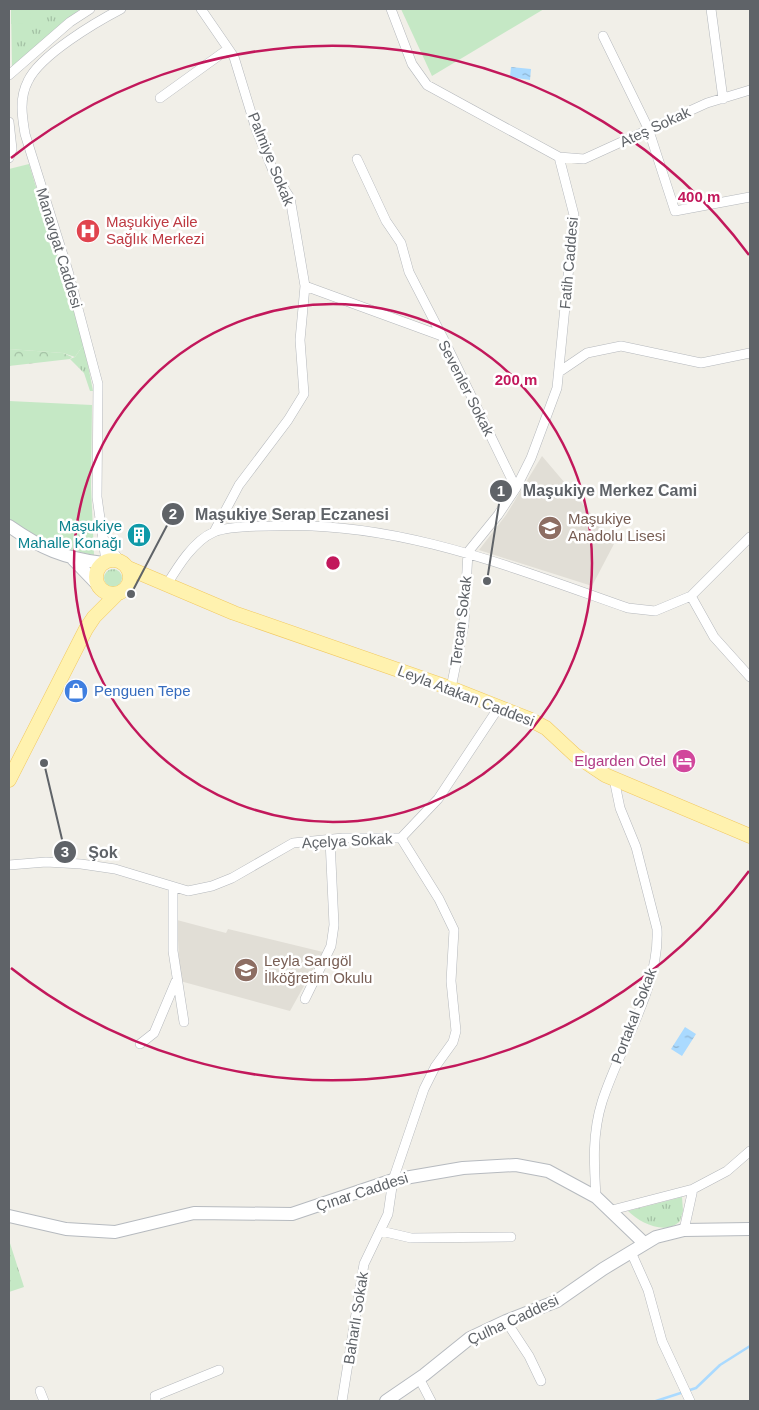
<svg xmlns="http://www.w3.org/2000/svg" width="759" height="1410" viewBox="0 0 759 1410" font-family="Helvetica,sans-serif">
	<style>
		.education { fill: #e1ded6 }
		.grass { fill: url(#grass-tufts) }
		.forest { fill: url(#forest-crowns) }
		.garden { fill: #c5e8c5 }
		.water { fill: url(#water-ripples) }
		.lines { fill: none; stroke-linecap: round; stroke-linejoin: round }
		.stream { stroke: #aadaff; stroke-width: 2.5 }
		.street-casing { stroke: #b5b8bc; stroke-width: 10 }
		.secondary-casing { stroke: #b6babf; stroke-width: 14 }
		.primary-casing { stroke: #f2c960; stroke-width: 15 }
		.street { stroke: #fff; stroke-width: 9 }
		.secondary { stroke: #fff; stroke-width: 12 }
		.primary { stroke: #fff2af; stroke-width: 14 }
		.ring { fill: none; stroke: #c2185b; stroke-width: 2.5 }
		.labels { text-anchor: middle; stroke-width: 5; stroke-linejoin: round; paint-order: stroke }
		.street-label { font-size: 15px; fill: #5f6368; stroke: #fff }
		.health-label { font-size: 15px; fill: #be3a42; stroke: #fff; text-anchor: start }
		.education-label { font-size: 15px; fill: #785e54; stroke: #fff; text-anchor: start }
		.culture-label { font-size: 15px; fill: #0d838f; stroke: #fff; text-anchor: end }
		.shop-label { font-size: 15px; fill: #366cbe; stroke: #fff; text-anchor: start }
		.hotel-label { font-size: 15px; fill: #b23c85; stroke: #fff; text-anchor: end }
		.centre { fill: #c2185b; stroke: #fff; stroke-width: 2.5 }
		.ring-label { font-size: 15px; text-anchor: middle; font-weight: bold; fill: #c2185b; stroke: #fff; stroke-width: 5; stroke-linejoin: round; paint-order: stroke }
		.leader { fill: none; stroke: #5f6368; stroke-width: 2 }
		.callout-dot { fill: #5f6368; stroke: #fff; stroke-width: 2 }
		.mark-label { font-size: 15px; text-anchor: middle; font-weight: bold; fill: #fff }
		.callout-label { font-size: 16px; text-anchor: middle; font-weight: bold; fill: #5f6368; stroke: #fff; stroke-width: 5; stroke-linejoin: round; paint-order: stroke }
	</style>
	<defs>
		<pattern id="grass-tufts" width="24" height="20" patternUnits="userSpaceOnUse" patternTransform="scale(1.25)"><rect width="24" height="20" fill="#c5e8c5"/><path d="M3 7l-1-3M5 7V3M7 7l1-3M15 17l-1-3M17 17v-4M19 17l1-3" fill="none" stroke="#a3c0a4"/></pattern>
		<pattern id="forest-crowns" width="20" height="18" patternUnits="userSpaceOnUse" patternTransform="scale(1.25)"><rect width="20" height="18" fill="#c5e8c5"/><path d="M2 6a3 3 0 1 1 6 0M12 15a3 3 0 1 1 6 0" fill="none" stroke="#a3c0a4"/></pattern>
		<pattern id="water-ripples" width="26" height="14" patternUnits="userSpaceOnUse" patternTransform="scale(1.25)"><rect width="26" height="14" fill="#aadaff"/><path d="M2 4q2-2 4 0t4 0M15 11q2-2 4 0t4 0" fill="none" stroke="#8eb4d2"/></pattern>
	</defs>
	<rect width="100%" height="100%" fill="#f1efe8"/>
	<path class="education" d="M542,456l73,86 -23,44 -113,-36 27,-35z
		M177,920l49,13 2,-4 95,23 -33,59 -110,-30z"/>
	<path class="grass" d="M11,9h69l-68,59z
		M84,344l9,47h-3l-6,-18 -14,-14 5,-2z
		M104 578a9 9 0 1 1 18 0a9 9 0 1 1-18 0Z
		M682,1197l1,14 -3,10c-14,15 -40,2 -52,-10z
		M9,1240l15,47 -15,5z"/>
	<path class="forest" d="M9,349l54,4 9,4 -2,2 -61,7z"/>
	<path class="garden" d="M11,9h19l1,14 -20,1z
		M401,9h143l-112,67z
		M29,164l55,180 -9,13 -12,-4 -54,-4v-180z
		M9,401l83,4 -1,81 3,69c-33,-6 -59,-17 -85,-36z"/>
	<path class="water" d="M511,67l20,2 -1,11 -20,-3z
		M685,1027l11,7 -14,22 -11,-7z"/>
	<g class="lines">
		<path class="stream" d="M656,1401l40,-13 24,-23 30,-19"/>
		<g class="street-casing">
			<path id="street" d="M201,9l33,48 22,72 18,44 16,25 15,88 -5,54 4,54 -16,26 -49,65 -25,47
				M391,9l21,55 15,21 132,72 15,58 -17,173 -26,70 -15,30 -18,27 -30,37 -4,72 -13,64
				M711,9l12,90
				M603,36l45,92 27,83 75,-14
				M9,75l61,-53 20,-13
				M160,98l68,-49
				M9,122l3,27 -3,9
				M559,157l25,2 123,-56 43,-13
				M357,159l29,62 15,22 8,29 33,64
				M305,286l137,50 74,152
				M559,372l28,-19 34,-7 80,17 49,-10
				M102,537l18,24
				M106,561l-9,-64 1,-113 -30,-113 -43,-137c-3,-18 -6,-36 3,-53 12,-26 68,-59 93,-72
				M166,586c11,-18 27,-45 48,-54 14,-6 41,-6 56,-6 126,-6 241,41 358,82l27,3 36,-15 59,-59
				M691,596l23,41 36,40
				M401,838l37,-39 61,-92
				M9,865l37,-3 35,2 34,5 73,22 24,-5 20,-8 61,-35 50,-5h58
				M173,888v63l11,71
				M305,999l26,-53 3,-21 -4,-85
				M140,1044l14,-11 22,-52
				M596,1197c-2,-33 -4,-63 6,-95 17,-54 58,-115 55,-173l-21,-82 -16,-39 -6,-29
				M612,1210l81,-21
				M684,1230l9,-41 34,-18 23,-20
				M381,1231l30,7 100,-1
				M631,1252l17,38 14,51 28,60
				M506,1321l23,35 12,25
				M419,1378l12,23
				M40,1391l4,10
				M156,1401l-1,-5 64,-26
				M342,1401l22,-137 24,-50 5,-34 31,-91 11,-22 18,-25 3,-11 -5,-50 3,-51 -15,-31 -38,-61"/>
		</g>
		<g class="secondary-casing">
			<path id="secondary" d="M9,526c33,23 54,32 94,37
				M73,559l24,25
				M9,1216l57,13 49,3 79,-19 98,1 101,-34 70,-12 53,-3 32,6 48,26 48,46
				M386,1401l38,-26 46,-37 36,-17 51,-20 46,-32 53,-32 28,-7 66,-1"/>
		</g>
		<g class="primary-casing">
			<path id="primary" d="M96 577a17 17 0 1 1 34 0a17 17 0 1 1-34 0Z
				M128,568l106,45 219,76 76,30 17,9 29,27 30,20 145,61
				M9,780l77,-151 8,-12 23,-23"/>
		</g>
		<use href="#street" class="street"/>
		<use href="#secondary" class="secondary"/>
		<use href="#primary" class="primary"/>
	</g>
	<g class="ring">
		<circle cx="333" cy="563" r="259"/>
		<path d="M749 871A518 518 0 0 1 11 968M11 158A518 518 0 0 1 749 255"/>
	</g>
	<defs>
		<g id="hospital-disc" transform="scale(1.25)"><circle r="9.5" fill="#e0444e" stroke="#fff"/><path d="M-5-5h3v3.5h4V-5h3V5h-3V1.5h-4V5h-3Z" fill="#fff"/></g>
		<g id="school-disc" transform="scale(1.25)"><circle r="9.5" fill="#8d6e63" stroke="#fff"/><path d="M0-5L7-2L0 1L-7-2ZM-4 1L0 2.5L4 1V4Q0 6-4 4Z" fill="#fff"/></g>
		<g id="building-disc" transform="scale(1.25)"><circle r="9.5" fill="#0f9aa8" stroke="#fff"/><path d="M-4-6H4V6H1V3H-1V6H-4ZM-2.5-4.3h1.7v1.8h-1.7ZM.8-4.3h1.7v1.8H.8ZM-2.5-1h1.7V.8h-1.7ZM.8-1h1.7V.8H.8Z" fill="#fff"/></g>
		<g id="shop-disc" transform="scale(1.25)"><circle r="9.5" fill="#3f7fe0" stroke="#fff"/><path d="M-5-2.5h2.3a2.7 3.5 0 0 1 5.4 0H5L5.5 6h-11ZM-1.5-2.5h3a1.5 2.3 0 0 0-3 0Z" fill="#fff"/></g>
		<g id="hotel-disc" transform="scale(1.25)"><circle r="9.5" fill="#d1479c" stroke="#fff"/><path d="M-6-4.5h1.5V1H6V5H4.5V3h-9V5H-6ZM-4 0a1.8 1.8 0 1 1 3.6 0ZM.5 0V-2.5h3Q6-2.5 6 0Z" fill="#fff"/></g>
	</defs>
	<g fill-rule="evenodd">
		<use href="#hospital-disc" x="88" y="231"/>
		<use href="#school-disc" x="550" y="528"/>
		<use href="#building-disc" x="139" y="535"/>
		<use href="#shop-disc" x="76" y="691"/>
		<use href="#hotel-disc" x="684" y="761"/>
		<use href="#school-disc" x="246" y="970"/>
	</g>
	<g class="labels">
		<g class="street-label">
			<text transform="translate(655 127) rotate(-25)" y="5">Ateş Sokak</text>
			<text transform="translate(271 159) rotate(68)" y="5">Palmiye Sokak</text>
			<text transform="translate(59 248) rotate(73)" y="5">Manavgat Caddesi</text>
			<text transform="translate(569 263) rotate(-85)" y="5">Fatih Caddesi</text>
			<text transform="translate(466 388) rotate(63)" y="5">Sevenler Sokak</text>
			<text transform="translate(461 621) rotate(-83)" y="5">Tercan Sokak</text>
			<text transform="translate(466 696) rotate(21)" y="5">Leyla Atakan Caddesi</text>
			<text transform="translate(347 841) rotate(-3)" y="5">Açelya Sokak</text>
			<text transform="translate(634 1016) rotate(-69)" y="5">Portakal Sokak</text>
			<text transform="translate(362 1192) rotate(-18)" y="5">Çınar Caddesi</text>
			<text transform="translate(356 1318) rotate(-81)" y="5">Baharlı Sokak</text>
			<text transform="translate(513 1320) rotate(-25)" y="5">Çulha Caddesi</text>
		</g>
		<g class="health-label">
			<text x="106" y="227">Maşukiye Aile<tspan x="106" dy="17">Sağlık Merkezi</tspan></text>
		</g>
		<g class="education-label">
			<text x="568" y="524">Maşukiye<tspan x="568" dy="17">Anadolu Lisesi</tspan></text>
			<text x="264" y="966">Leyla Sarıgöl<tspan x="264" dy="17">İlköğretim Okulu</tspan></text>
		</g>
		<g class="culture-label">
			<text x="122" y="531">Maşukiye<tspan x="122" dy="17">Mahalle Konağı</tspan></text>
		</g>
		<g class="shop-label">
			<text x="94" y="696">Penguen Tepe</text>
		</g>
		<g class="hotel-label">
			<text x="666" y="766">Elgarden Otel</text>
		</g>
	</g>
	<circle cx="333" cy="563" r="8" class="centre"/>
	<g class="ring-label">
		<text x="699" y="202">400 m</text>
		<text x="516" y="385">200 m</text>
	</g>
	<path class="leader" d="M487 581L501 491M131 594L173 514M44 763L65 852"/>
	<g class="callout-dot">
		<circle cx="487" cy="581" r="5"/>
		<circle cx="131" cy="594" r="5"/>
		<circle cx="44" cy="763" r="5"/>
		<circle cx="501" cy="491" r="12"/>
		<circle cx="173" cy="514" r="12"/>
		<circle cx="65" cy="852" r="12"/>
	</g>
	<g class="mark-label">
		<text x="501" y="496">1</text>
		<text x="173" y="519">2</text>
		<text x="65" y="857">3</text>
	</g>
	<g class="callout-label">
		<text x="610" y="496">Maşukiye Merkez Cami</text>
		<text x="292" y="520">Maşukiye Serap Eczanesi</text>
		<text x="103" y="858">Şok</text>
	</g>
	<rect width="759" height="1410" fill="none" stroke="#5f6368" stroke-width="20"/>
</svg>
